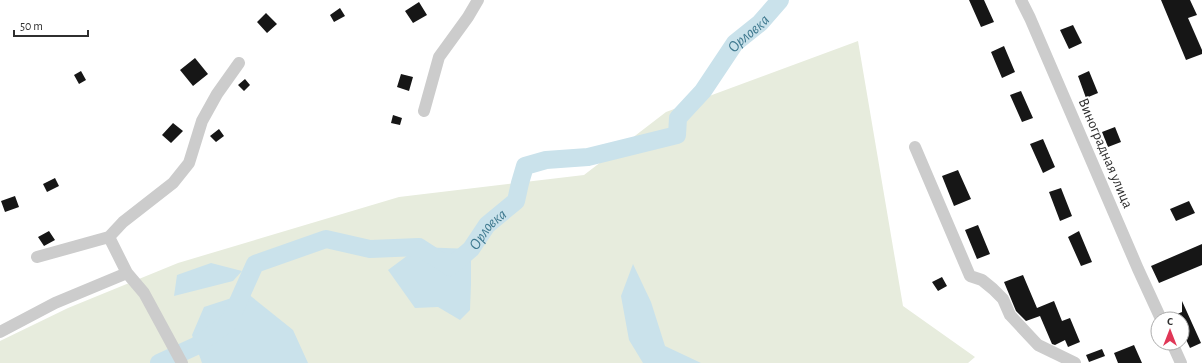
<svg xmlns="http://www.w3.org/2000/svg" width="1202" height="363" viewBox="0 0 1202 363" font-family="'Alegreya Sans',sans-serif">
	<style>
		.green { fill: #e7ecdd }
		.water { fill: #cae2eb }
		.lines { fill: none; stroke-linecap: round; stroke-linejoin: round }
		.river { stroke: #cae2eb; stroke-width: 18 }
		.building { fill: #161616 }
		.street { stroke: #ccc; stroke-width: 12 }
		.labels { text-anchor: middle; stroke-width: 4; stroke-linejoin: round; paint-order: stroke }
		.street-label { font-size: 15px; fill: #2f2f2f; stroke: #fff }
		.water-label { font-size: 16px; font-style: italic; fill: #3f798f; stroke: #fff }
	</style>
	<rect width="100%" height="100%" fill="#fff"/>
	<path class="green" d="M858,41l45,265 72,51 -7,6h-968v-22l68,-33 110,-45 221,-66 185,-22 82,-63z"/>
	<path class="water" d="M419,247l52,2v35l-1,26 -10,10 -22,-13 -23,1 -27,-38z
		M211,263l31,8 -9,10 -59,15 3,-21z
		M633,264l18,38 14,44 36,17h-58l-14,-23 -8,-44z
		M247,293l46,37 15,33h-106l-10,-28 12,-28z"/>
	<g class="lines">
		<path class="river" id="s1" d="M159,363l37,-17 33,-24 26,-58 71,-25 44,10 49,-2 31,20 21,-18 16,-24 29,-24 4,-18 5,-17 21,-6 42,-3 89,-22 1,-17 25,-27 32,-48 25,-20 20,-23"/>
	</g>
	<path class="building" d="M969,0h15l10,22 -13,5z
		M1161,0h29l7,15 -9,3 14,32v4l-16,6z
		M419,2l8,13 -14,8 -8,-12z
		M340,8l5,8 -11,6 -4,-7z
		M266,13l11,11 -10,9 -10,-11z
		M1073,25l9,18 -13,6 -9,-19z
		M1004,46l11,26 -13,6 -11,-26z
		M195,58l13,16 -15,12 -13,-16z
		M81,71l5,9 -7,4 -5,-9z
		M1089,71l9,22 -12,5 -8,-22z
		M401,74l12,3 -4,14 -12,-4z
		M245,79l5,6 -6,6 -6,-6z
		M1021,91l12,27 -11,4 -12,-27z
		M393,115l9,3 -2,7 -9,-2z
		M173,123l10,8 -12,12 -9,-8z
		M1115,127l6,15 -13,5 -6,-15z
		M219,129l5,7 -8,6 -6,-6z
		M1043,139l12,28 -12,6 -13,-29z
		M958,170l13,29 -17,7 -12,-30z
		M55,178l4,8 -12,6 -4,-8z
		M1061,188l11,28 -12,5 -11,-29z
		M15,196l4,11 -14,5 -4,-11z
		M1189,201l6,12 -19,8 -6,-12z
		M978,225l12,29 -13,5 -12,-29z
		M49,231l6,9 -11,6 -6,-9z
		M1079,231l13,31 -11,4 -13,-29z
		M1202,244v21l-43,18 -8,-17z
		M1023,275l14,33 17,-7 8,20 8,-3 10,24 -12,5 -3,-7 -10,5 -3,-1 -12,-28 -14,5 -10,-10 -12,-29z
		M942,277l5,9 -9,5 -6,-9z
		M1182,301l19,42 -11,5 -8,-17v-12h-14v-1l14,-6z
		M1134,345l8,18h-24l-4,-10z
		M1102,349l3,7 -16,6 -3,-7z"/>
	<g class="lines">
		<path class="street" d="M1021,0l9,18 108,251 23,50
			M424,111l15,-54 29,-40 10,-17
			M915,147l55,129 12,4 11,9 10,10 7,16 28,30 37,18
			M37,257l72,-20
			M127,273l-18,-36 14,-15 50,-39 16,-20 13,-42 15,-27 22,-31
			M0,332l55,-29 72,-30 17,20 38,70
			M1172,343l9,20"/>
	</g>
	<g class="labels">
		<g class="street-label">
			<text transform="translate(1106 153) rotate(67)" y="5">Виноградная улица</text>
		</g>
		<g class="water-label">
			<text dy="6" stroke="none"><textPath href="#s1" startOffset="765">Орловка</textPath></text>
			<text dy="6" stroke="none"><textPath href="#s1" startOffset="405">Орловка</textPath></text>
		</g>
	</g>
	<g transform="translate(1170 331)"><circle r="19" fill="#ffffff" stroke="#acacac"/>
	<path d="M0-3L7 15L0 10L-7 15Z" fill="#e03757"/>
	<text y="-6" font-size="11" font-weight="bold" text-anchor="middle" fill="#2f2f2f">С</text>
	</g>
	<path d="M14 30v6h74v-6" fill="none" stroke="#2f2f2f" stroke-width="2"/>
	<text x="20" y="30" font-size="12" fill="#2f2f2f" stroke="#ffffff" stroke-width="3" paint-order="stroke">50 m</text>
</svg>
